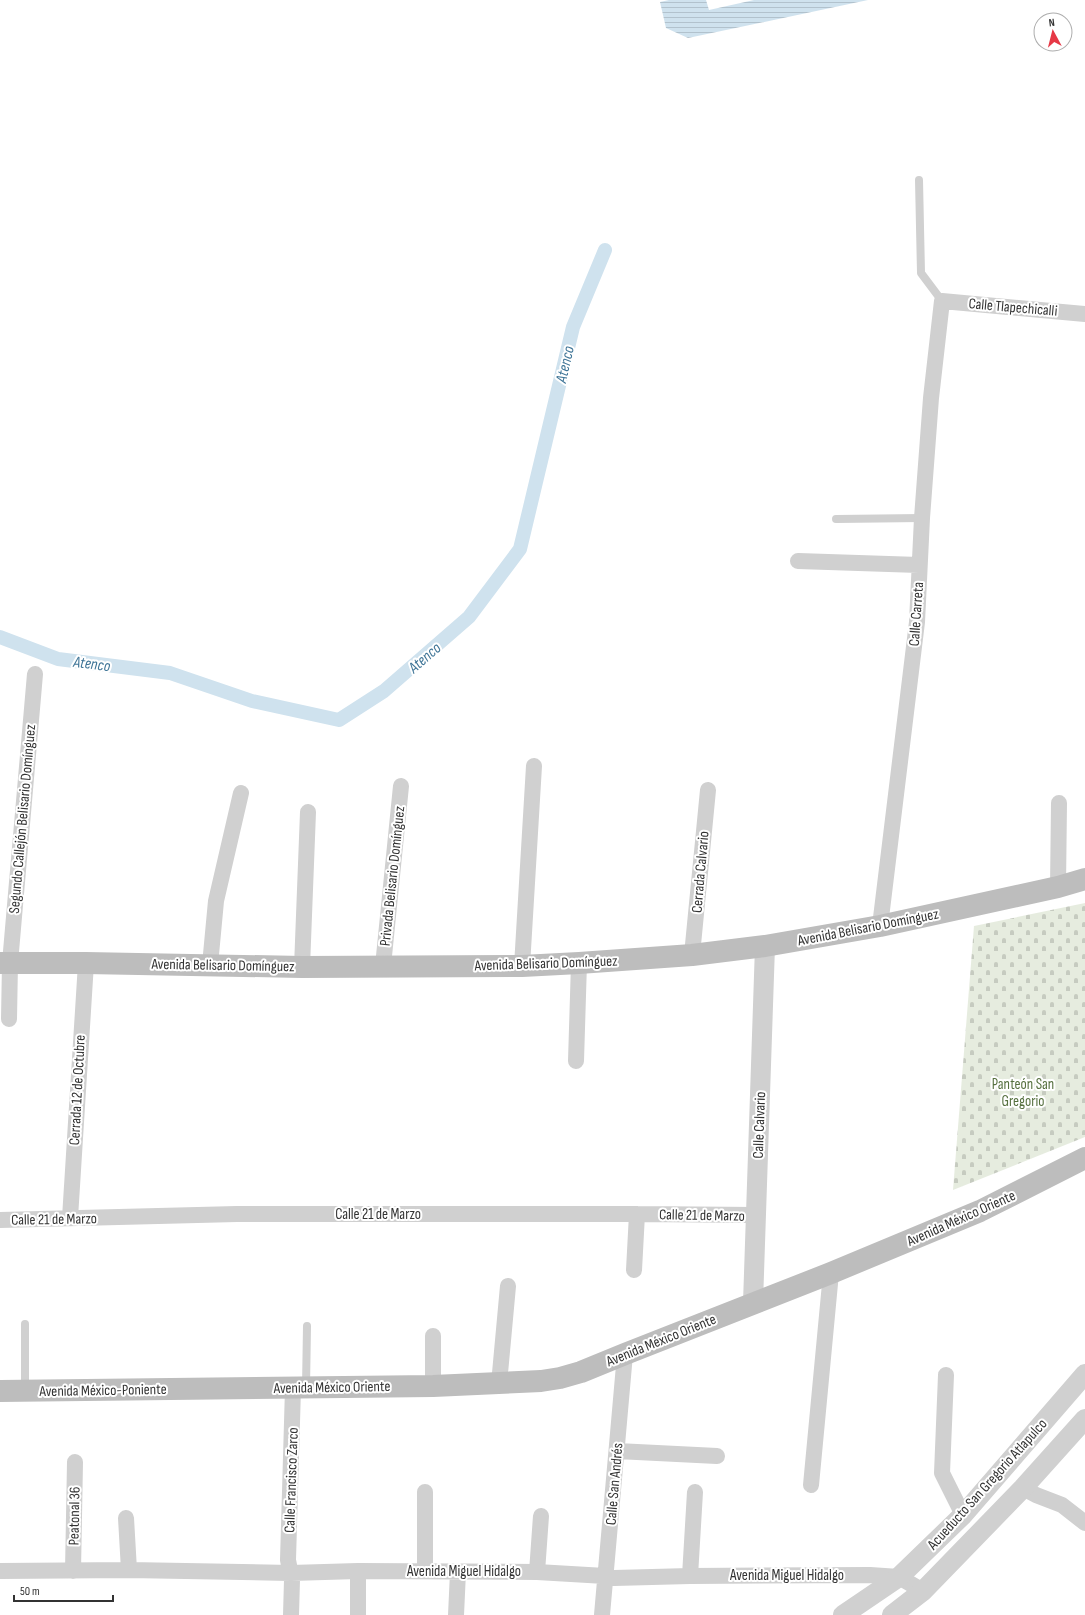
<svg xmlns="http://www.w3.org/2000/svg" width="1085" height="1615" viewBox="0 0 1085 1615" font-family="'Sofia Sans Condensed',sans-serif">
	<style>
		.cemetery { fill: url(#cemetery-stones) }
		.water { fill: url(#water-rules) }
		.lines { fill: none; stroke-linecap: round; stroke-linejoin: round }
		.canal { stroke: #cfe2ee; stroke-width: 14 }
		.service { stroke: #d0d0d0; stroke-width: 8 }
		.minor { stroke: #d0d0d0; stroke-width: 16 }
		.tertiary { stroke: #d0d0d0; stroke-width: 20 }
		.secondary { stroke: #bdbdbd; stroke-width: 22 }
		.labels { text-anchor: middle; stroke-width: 4; stroke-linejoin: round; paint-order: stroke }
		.street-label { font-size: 15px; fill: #333; stroke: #fff }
		.park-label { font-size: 15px; fill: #56703f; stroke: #fff }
		.water-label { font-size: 16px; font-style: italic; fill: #3f7597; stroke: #fff }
	</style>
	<defs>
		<pattern id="cemetery-stones" width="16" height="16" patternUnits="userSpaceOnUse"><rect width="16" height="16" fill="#e6ecdf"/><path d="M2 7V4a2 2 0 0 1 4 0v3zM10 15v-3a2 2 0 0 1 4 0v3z" fill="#c6cbc0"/></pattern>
		<pattern id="water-rules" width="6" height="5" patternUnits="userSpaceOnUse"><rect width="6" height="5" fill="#cfe2ee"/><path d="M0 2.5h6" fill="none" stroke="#b2c2cd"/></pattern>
	</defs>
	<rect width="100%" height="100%" fill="#fff"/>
	<path class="cemetery" d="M1085,903v234l-132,53 21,-264z"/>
	<path class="water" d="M669,0h37l3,10 45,-10h114l-180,38 -22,-10 -6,-26z"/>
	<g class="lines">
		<path class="canal" d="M0,637l58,22 112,14 82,28 87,19 45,-29 85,-74 51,-68 53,-222 32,-77"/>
		<path class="service" d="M919,180l2,93 21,28
			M836,519l86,-1
			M25,1324v65
			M306,1387l1,-61"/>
		<path class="minor" d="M798,561l121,4
			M1058,887l1,-84
			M880,926l37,-304 5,-104 9,-120 11,-97 143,13
			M692,955l16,-165
			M210,965l6,-64 25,-108
			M383,966l18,-180
			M522,966l12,-200
			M302,967l6,-155
			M9,1019l1,-56 25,-289
			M576,1061l3,-98
			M70,1218l16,-255
			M0,1220l237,-6h400l119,1
			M634,1270l3,-56
			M946,1375l-4,98 21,42
			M499,1384l9,-98
			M433,1386v-50
			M617,1451l100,5
			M811,1485l20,-212
			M1023,1488l13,7 26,10 23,18
			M126,1518l3,52
			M0,1571l129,-1 162,3 67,-2 179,1 68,4 9,2 76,-2 180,-1 29,2 24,14
			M73,1571l2,-109
			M425,1571v-79
			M537,1572l4,-56
			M690,1576l5,-84
			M291,1615l1,-35 -4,-20 5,-172
			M358,1615v-44
			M456,1615l2,-43
			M602,1615l23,-261"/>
		<path class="tertiary" d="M753,1303l12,-357
			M843,1615l56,-38 64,-62 122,-141
			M892,1615l31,-24 100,-103 62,-69"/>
		<path class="secondary" d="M0,963h86l216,4 220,-1 57,-3 113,-8 73,-9 115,-20 178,-39 27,-8
			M0,1391l433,-5 108,-5 19,-3 21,-6 44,-18 206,-81 149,-62 105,-53"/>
	</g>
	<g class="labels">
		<g class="street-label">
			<text transform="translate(1013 307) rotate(5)" y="5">Calle Tlapechicalli</text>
			<text transform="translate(916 614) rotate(-86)" y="5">Calle Carreta</text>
			<text transform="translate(22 819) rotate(-85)" y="5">Segundo Callejón Belisario Domínguez</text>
			<text transform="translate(700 872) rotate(-85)" y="5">Cerrada Calvario</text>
			<text transform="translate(392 876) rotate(-84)" y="5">Privada Belisario Domínguez</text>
			<text transform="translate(868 927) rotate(-11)" y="5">Avenida Belisario Domínguez</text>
			<text transform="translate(546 963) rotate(-2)" y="5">Avenida Belisario Domínguez</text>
			<text transform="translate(223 965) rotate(1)" y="5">Avenida Belisario Domínguez</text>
			<text transform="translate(77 1090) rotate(-87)" y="5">Cerrada 12 de Octubre</text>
			<text transform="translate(759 1125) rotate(-88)" y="5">Calle Calvario</text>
			<text x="378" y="1219">Calle 21 de Marzo</text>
			<text transform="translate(702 1215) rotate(1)" y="5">Calle 21 de Marzo</text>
			<text transform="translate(961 1218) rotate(-24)" y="5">Avenida México Oriente</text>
			<text transform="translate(54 1219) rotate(-1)" y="5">Calle 21 de Marzo</text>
			<text transform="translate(661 1340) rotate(-22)" y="5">Avenida México Oriente</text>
			<text transform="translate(332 1387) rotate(-1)" y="5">Avenida México Oriente</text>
			<text transform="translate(103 1390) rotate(-1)" y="5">Avenida México-Poniente</text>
			<text transform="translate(291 1480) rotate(-88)" y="5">Calle Francisco Zarco</text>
			<text transform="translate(614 1484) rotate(-85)" y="5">Calle San Andrés</text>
			<text transform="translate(987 1484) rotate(-48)" y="5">Acueducto San Gregorio Atlapulco</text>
			<text transform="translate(74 1516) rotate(-89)" y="5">Peatonal 36</text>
			<text x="464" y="1576">Avenida Miguel Hidalgo</text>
			<text x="787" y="1580">Avenida Miguel Hidalgo</text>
		</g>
		<g class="park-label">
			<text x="1023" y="1089">Panteón San<tspan x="1023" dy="17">Gregorio</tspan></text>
		</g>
		<g class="water-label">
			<text transform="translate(564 364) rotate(-77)" y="6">Atenco</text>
			<text transform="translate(424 657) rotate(-41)" y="6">Atenco</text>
			<text transform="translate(92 663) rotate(7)" y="6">Atenco</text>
		</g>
	</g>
	<g transform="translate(1053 32) rotate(353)"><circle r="19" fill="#ffffff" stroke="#adadad"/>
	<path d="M0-3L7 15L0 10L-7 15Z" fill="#e63946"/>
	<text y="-6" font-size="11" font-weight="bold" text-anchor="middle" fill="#333333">N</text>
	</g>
	<path d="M14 1595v6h99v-6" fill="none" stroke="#333333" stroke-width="2"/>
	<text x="20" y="1595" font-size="12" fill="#333333" stroke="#ffffff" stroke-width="3" paint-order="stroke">50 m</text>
</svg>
